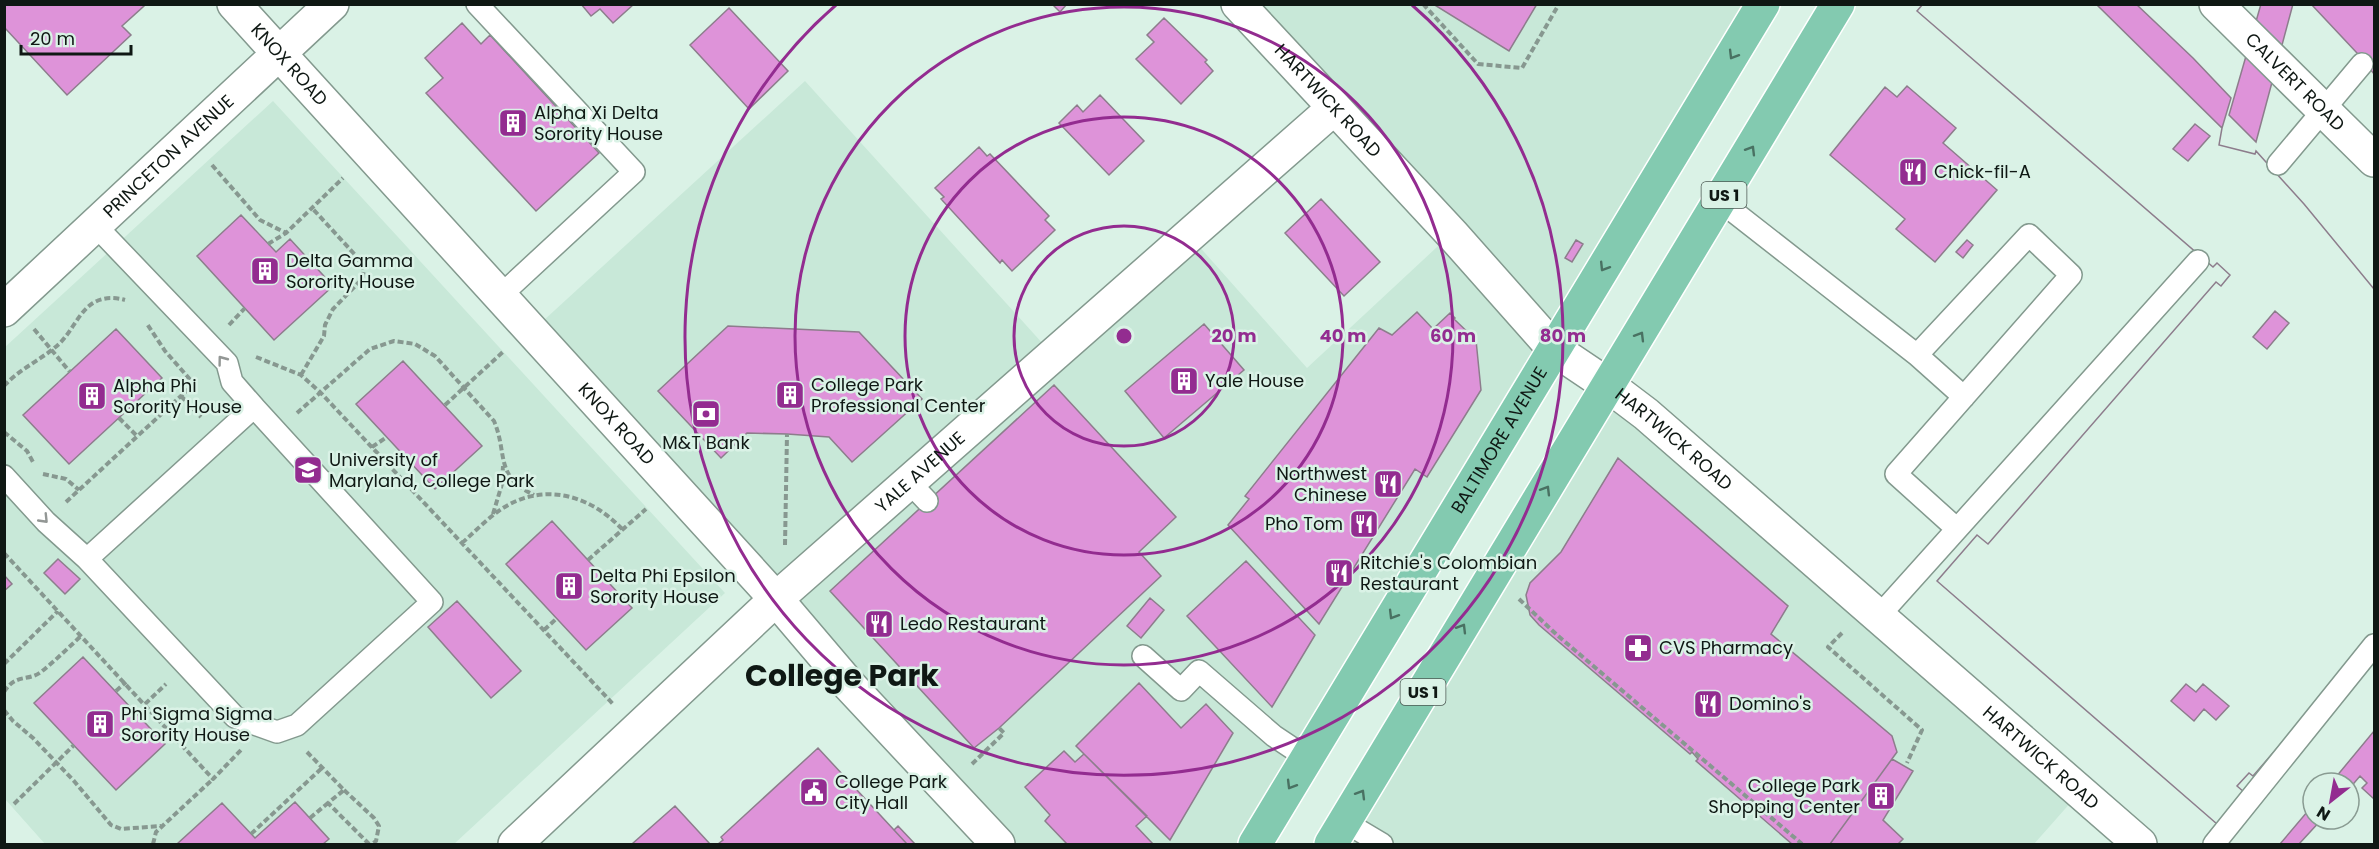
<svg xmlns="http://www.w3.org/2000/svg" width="2379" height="849" viewBox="0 0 2379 849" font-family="Poppins,sans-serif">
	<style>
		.built { fill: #c8e8d8 }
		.building { fill: #de93d9; stroke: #8d7d8c; stroke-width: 1.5; fill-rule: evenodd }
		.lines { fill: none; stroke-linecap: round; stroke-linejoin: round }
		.lane-casing { stroke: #83998e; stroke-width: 24 }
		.street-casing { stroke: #83998e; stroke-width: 36 }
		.primary-casing { stroke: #fff; stroke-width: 36 }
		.path { stroke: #879890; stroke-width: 4; stroke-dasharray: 6 3; stroke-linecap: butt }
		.lane { stroke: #fff; stroke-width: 21 }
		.street { stroke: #fff; stroke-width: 33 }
		.primary { stroke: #83cab0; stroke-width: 33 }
		.oneway { stroke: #497162 }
		.oneway2 { stroke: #939795 }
		.ring { fill: none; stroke: #932c90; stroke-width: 3 }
		.labels { text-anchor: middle; stroke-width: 5; stroke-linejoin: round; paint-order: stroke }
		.shield { fill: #daf2e6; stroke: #4c5953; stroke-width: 1.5 }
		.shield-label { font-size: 16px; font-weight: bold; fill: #0f1814 }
		.street-label { font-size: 18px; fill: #0f1814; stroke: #daf2e6 }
		.poi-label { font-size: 18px; fill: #0f1814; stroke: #daf2e6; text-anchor: start }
		.town-label { font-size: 30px; font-weight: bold; fill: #0f1814; stroke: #daf2e6 }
		.centre { fill: #932c90; stroke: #daf2e6; stroke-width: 3 }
		.ring-label { font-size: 18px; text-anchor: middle; font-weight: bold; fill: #932c90; stroke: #daf2e6; stroke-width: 5; stroke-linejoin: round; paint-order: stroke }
	</style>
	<rect width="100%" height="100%" fill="#daf2e6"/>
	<path class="built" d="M1238,5h525l-508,839h-256l-468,-512 274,-251 248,274 136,-120 118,133 144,-134z
		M273,101l452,492 -271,251h-409l-40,-45 -1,-451z
		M1609,386l471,406 -46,52h-704z"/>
	<path class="building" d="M4,4h139l1,2 -22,20 9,9 -64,60 -63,-68z
		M581,4h53l-21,19 -13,-14 -9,7z
		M1052,4h15l-7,8z
		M1433,4h104l-28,47z
		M1923,4h173l126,124 -3,17 36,9 1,-3 48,53 70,85v347l-121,140 -4,-3 -12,13 7,6 -27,32 -280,-243 40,-46 11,9 228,-262 5,4 9,-11 -13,-12 -4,4 -296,-256zM2195,124l15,12 -22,25 -15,-12zM2275,311l14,12 -22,26 -14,-12zM2186,684l10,8 7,-8 26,22 -13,14 -12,-11 -10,12 -23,-20z
		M1923,4h173l126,124 -3,17 36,9 1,-3 48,53 70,85v347l-121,140 -4,-3 -12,13 7,6 -27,32 -280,-243 40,-46 11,9 228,-262 5,4 9,-11 -13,-12 -4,4 -296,-256z
		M2096,4h40l57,54 38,40 -9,30z
		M2261,4h32l-37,138 -27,-27z
		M2311,4h63v70l-17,-21z
		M729,8l59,63 -39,38 -59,-64z
		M1164,18l43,42 -2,2 8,9 -32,33 -45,-45 18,-17 -7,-7z
		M462,23l19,21 9,-9 109,118 -63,58 -110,-118 17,-15 -18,-20z
		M1907,86l49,42 -13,15 54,47 -62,72 -39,-33 9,-10 -75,-64 55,-68 12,10z
		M1100,95l44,46 -35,34 -50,-52 18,-18 6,7z
		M979,147l8,9 3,-2 59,62 -4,4 10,10 -43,41 -10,-11 -2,3 -59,-64 3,-2 -9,-9z
		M1321,199l59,63 -36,34 -59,-63z
		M241,215l35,37 14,-13 43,47 -59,54 -77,-84z
		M1576,240l7,4 -11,18 -7,-4z
		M1967,240l6,5 -10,13 -7,-6z
		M1417,312l16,17 17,-16 5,5 -1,1 22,21 5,50 -54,87 -12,-8 -96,155 -91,-99 21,-26 -4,-3 134,-168 13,7z
		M1204,324l40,46 -80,68 -39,-47z
		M728,326l131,6 63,67 -70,63 -23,-25 -42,-3 -40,-1 -26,25 -63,-67z
		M116,329l46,49 -93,86 -46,-49z
		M403,361l79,85 -47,43 -79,-85z
		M1054,385l122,132 -37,35 22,24 -162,152 -25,20 -144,-157z
		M1618,458l170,148 -17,28 121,102 5,16 -67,92h-38l-96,-83 2,-2 -6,-7 -2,2 -151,-129 -9,-10 -4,-20 4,-12 31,-31z
		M552,521l80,87 -46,42 -80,-86z
		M58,559l22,20 -15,15 -21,-21z
		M1246,561l69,74 -43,72 -85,-91z
		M4,575l8,9 -8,7z
		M1150,598l14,12 -23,28 -14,-12z
		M457,601l64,70 -30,27 -63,-71z
		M83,657l82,87 -49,46 -82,-87z
		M1139,683l42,45 25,-24 27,29 -63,107 -94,-94z
		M2374,731v113h-94l33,-39v14h36v-36h-18z
		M818,748l89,96h-189l5,-4 -2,-3z
		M1064,751l11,11 9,-8 63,62 -11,10 17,18h-86l-22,-23 5,-6 -25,-28z
		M1892,759l21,12 -30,49 20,19 -5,5h-68z
		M2360,776l7,7 -5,5 12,11v45h-75l23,-25h27v-30z
		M295,802l34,37 -6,5h-146l45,-41 33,35z
		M675,806l35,38h-78z
		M898,826l17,18h-8l-13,-14z"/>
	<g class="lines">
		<g class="lane-casing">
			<path id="lane" d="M477,4l157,168 -134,124
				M2278,164l84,-100
				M1720,201l197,154 112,-120 42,40 -175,199 61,55
				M95,225l132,138 5,19 22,25
				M1917,355l47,42
				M254,407l178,195 -135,123 -20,7 -42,-15 -148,-158z
				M4,476l42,46 41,37
				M909,482l18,19
				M1878,617l320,-356
				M1143,656l38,34 18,-19 75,65 33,22
				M1345,822l37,22
				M2214,844l160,-199"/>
		</g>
		<g class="street-casing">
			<g id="street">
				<path id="s1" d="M234,4l542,595 74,87 148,158"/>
				<path id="s2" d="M1238,4l214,230 102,115 55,37 37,28 494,430"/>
				<path id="s3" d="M2216,4l158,156"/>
				<path id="s4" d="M4,310l328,-306"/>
				<path id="s5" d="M515,844l261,-245 558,-491"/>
			</g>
		</g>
		<g class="primary-casing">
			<g id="primary">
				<path id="s6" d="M1255,844l508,-840"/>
				<path d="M1331,844l507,-840"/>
			</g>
		</g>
		<path class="path" d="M1423,4l55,60 44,4 37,-64
			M212,165l48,55 26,13 57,-55
			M268,244l18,-11
			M229,325l16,-17
			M34,329l36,43
			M256,357l45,18 19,17 293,312
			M301,375l23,-39 1,-11 8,-16 29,-30 2,-9 -6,-12 -46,-50
			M4,386c15,-17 39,-27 56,-43 12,-12 19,-31 33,-40 10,-6 21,-6 32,-3
			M181,396l20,21
			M445,405l59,-54
			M297,413l73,-64 24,-8 21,3 20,12 59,65c14,33 0,55 40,74
			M119,418l19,19
			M4,432l23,19 6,11
			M372,447l15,-10
			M43,474l23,5 13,11
			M66,502l128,-118 -29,-33 -18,-27
			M493,514l9,-30 1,-18
			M462,543c16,-14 32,-32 52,-41 40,-18 80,-3 109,28
			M785,545l2,-111
			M4,553l209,226 28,-29
			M588,560l58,-51
			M1519,599l38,36 245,209
			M544,630l12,-11
			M1842,633l-14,14 94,83 -15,33
			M4,664l54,-53
			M116,691l10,-9
			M4,692c12,-19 23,-10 37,-20 14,-11 27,-24 40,-36
			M145,704l21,-20
			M4,710l9,11 20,17 41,43 37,44 10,4 40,-3
			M307,752l37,38 -16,13 41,41
			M972,764l32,-31 -5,-5
			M344,790l30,28 5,8 -3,15 -4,3
			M14,804l60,-59
			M310,818l18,-15
			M251,834l72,-67
			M153,844l3,-12 57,-53"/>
		<use href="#lane" class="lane"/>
		<use href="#street" class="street"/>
		<use href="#primary" class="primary"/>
	</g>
	<defs><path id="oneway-chevron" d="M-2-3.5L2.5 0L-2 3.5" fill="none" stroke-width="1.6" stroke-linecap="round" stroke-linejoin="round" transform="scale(1.5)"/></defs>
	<g class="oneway">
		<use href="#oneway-chevron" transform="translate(1733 55) rotate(121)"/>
		<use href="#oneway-chevron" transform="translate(1751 150) rotate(-59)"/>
		<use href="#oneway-chevron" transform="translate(1604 267) rotate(122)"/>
		<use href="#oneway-chevron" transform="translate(1640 336) rotate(-59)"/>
		<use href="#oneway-chevron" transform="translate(1546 490) rotate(-59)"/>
		<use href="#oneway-chevron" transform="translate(1393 615) rotate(121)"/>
		<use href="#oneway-chevron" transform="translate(1462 628) rotate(-59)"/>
		<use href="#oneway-chevron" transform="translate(1291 785) rotate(121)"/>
		<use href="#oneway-chevron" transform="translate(1361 794) rotate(-59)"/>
	</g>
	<g class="oneway2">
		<use href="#oneway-chevron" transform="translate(222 360) rotate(-127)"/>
		<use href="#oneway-chevron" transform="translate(44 519) rotate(46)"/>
	</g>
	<g class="ring">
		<circle cx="1124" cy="336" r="110"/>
		<circle cx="1124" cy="336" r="219"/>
		<circle cx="1124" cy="336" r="329"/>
		<path d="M1412 5A439 439 0 1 1 836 5"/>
	</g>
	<defs>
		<g id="building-square" transform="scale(1.5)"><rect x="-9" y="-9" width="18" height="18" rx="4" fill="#932c90" stroke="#daf2e6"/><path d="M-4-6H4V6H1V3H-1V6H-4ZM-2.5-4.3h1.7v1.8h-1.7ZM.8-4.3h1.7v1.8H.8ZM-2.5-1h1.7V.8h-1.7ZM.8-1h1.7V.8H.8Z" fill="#fff"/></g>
		<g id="restaurant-square" transform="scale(1.5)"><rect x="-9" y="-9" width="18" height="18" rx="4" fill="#932c90" stroke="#daf2e6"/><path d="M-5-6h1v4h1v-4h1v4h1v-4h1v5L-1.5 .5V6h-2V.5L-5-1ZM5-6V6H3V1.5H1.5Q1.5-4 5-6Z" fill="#fff"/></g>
		<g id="bank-square" transform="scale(1.5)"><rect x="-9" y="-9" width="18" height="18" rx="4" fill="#932c90" stroke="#daf2e6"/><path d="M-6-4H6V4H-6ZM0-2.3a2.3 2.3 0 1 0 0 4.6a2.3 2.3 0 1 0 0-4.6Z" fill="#fff"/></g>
		<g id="university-square" transform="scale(1.5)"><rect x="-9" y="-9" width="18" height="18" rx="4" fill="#932c90" stroke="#daf2e6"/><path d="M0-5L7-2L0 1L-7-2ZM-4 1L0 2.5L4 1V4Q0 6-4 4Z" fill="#fff"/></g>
		<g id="pharmacy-square" transform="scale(1.5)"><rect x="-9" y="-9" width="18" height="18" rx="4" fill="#932c90" stroke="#daf2e6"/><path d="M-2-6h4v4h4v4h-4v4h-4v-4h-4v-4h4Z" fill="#fff"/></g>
		<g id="civic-square" transform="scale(1.5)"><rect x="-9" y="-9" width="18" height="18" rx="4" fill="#932c90" stroke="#daf2e6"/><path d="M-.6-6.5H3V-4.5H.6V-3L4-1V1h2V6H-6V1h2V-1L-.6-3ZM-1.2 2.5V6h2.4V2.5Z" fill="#fff"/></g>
	</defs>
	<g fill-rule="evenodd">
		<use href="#building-square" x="513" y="123"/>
		<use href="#restaurant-square" x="1913" y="172"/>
		<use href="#building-square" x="265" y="271"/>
		<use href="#building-square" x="1184" y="381"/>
		<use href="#building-square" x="790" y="395"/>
		<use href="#building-square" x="92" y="396"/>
		<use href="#bank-square" x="706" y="414"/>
		<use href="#university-square" x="308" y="470"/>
		<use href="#restaurant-square" x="1388" y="484"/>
		<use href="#restaurant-square" x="1364" y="524"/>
		<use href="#restaurant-square" x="1339" y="573"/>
		<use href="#building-square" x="569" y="586"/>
		<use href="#restaurant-square" x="879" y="624"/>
		<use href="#pharmacy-square" x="1638" y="648"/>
		<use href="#restaurant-square" x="1708" y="704"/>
		<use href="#building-square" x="100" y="724"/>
		<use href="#civic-square" x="814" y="792"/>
		<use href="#building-square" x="1881" y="796"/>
	</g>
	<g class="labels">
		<g class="shield">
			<rect x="1701.5" y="182" width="45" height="26" rx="4.5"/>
			<rect x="1400.5" y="679" width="45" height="26" rx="4.5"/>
		</g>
		<g class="shield-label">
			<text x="1724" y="201">US 1</text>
			<text x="1423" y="698">US 1</text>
		</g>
		<g class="street-label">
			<text dy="6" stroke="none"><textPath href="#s1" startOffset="82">KNOX ROAD</textPath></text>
			<text dy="6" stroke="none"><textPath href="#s3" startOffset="111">CALVERT ROAD</textPath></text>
			<text dy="6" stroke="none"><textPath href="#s2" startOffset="132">HARTWICK ROAD</textPath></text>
			<text dy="6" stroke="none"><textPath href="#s4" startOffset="225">PRINCETON AVENUE</textPath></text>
			<text dy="6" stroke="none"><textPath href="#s1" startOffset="568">KNOX ROAD</textPath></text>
			<text dy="6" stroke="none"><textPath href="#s6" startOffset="472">BALTIMORE AVENUE</textPath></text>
			<text dy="6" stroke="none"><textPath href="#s2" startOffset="618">HARTWICK ROAD</textPath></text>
			<text dy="6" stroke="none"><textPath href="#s5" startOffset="550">YALE AVENUE</textPath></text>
			<text dy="6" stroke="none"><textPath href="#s2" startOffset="1104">HARTWICK ROAD</textPath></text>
		</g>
		<g class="poi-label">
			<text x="534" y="119">Alpha Xi Delta<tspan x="534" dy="21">Sorority House</tspan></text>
			<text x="1934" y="178">Chick-fil-A</text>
			<text x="286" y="267">Delta Gamma<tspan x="286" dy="21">Sorority House</tspan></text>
			<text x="1205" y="387">Yale House</text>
			<text x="811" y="391">College Park<tspan x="811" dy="21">Professional Center</tspan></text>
			<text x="113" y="392">Alpha Phi<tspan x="113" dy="21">Sorority House</tspan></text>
			<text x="706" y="449" text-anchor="middle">M&amp;T Bank</text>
			<text x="329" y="466">University of<tspan x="329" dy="21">Maryland, College Park</tspan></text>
			<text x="1367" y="480" text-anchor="end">Northwest<tspan x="1367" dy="21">Chinese</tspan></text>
			<text x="1343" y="530" text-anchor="end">Pho Tom</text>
			<text x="1360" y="569">Ritchie's Colombian<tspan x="1360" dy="21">Restaurant</tspan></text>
			<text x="590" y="582">Delta Phi Epsilon<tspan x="590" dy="21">Sorority House</tspan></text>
			<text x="900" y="630">Ledo Restaurant</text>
			<text x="1659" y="654">CVS Pharmacy</text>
			<text x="1729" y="710">Domino's</text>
			<text x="121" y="720">Phi Sigma Sigma<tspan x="121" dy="21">Sorority House</tspan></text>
			<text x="835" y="788">College Park<tspan x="835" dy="21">City Hall</tspan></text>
			<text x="1860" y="792" text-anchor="end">College Park<tspan x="1860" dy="21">Shopping Center</tspan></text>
		</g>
		<g class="town-label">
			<text x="842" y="686">College Park</text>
		</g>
	</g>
	<circle cx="1124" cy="336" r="9" class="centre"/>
	<g class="ring-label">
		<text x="1234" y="342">20 m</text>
		<text x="1343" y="342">40 m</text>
		<text x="1453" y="342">60 m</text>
		<text x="1563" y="342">80 m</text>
	</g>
	<rect width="2379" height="849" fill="none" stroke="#0f1814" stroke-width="12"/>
	<g transform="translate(2331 801) rotate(211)"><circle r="28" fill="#daf2e6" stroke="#899b92" stroke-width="1.5"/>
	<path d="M0-4.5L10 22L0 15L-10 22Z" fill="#932c90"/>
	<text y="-9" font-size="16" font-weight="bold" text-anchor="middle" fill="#0f1814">N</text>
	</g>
	<path d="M21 45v9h110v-9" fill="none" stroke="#0f1814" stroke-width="3"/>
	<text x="30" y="45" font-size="18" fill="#0f1814" stroke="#daf2e6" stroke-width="4.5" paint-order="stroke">20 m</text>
</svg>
